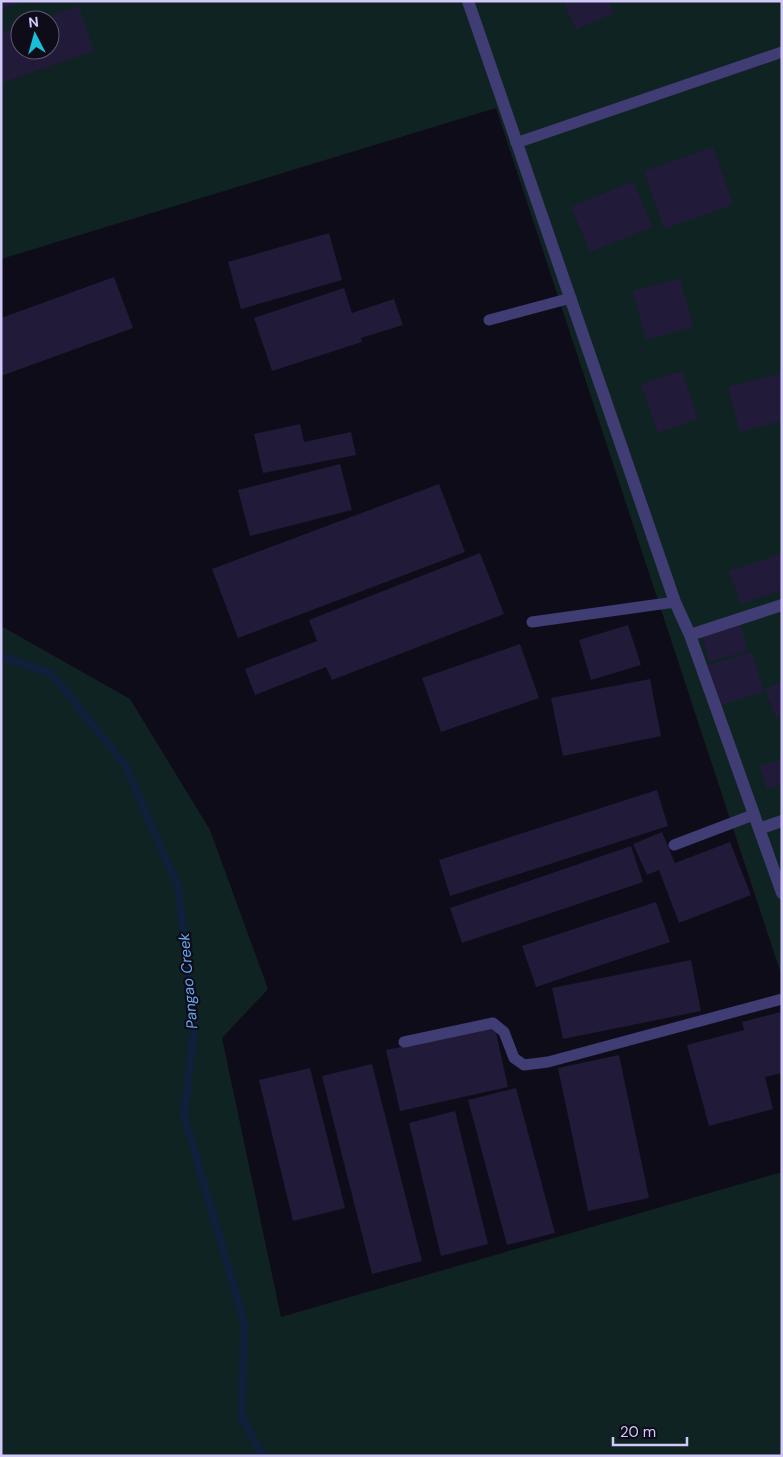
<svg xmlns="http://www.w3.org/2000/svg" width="783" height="1457" viewBox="0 0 783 1457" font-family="'DM Sans',sans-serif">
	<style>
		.green { fill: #102323; fill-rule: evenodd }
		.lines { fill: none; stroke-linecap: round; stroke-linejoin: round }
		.stream { stroke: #101f3a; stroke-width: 8 }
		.building { fill: #211a38 }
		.lane { stroke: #403c74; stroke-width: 11 }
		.street { stroke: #403c74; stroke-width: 12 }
		.labels { text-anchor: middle; stroke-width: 4.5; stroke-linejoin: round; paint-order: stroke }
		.water-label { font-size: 15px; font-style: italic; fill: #64aaee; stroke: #0f0c19 }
	</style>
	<rect width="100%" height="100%" fill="#0f0c19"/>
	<path class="green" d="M1,1h781v976l-286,-869 -495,151zM20,20h30v30h-30z
		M1,626l129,73 80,131 58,159 -46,49 59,279 501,-145v284h-781z"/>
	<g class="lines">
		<path class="stream" d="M1,656l50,17 74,92 53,121 17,138 -11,91 60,207 -2,96 21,38"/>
	</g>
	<path class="building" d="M1,1h23v1l-23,7z
		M563,1h45l5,12 -37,17z
		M79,6l15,45 -93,32v-51l19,-6v24h30v-30h-12z
		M713,147l20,58 -69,24 -20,-58z
		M633,181l19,46 -62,25 -19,-45z
		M329,233l13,47 -101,29 -13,-47z
		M114,277l19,51 -132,48v-58z
		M680,279l13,48 -47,13 -13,-49z
		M344,288l8,25 42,-14 9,26 -42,13 1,4 -90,29 -18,-53z
		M682,371l16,48 -40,14 -17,-49z
		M782,373v48l-42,11 -12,-45z
		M300,424l4,18 47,-10 5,23 -93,18 -9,-39z
		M340,464l12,46 -102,26 -12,-46z
		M439,484l26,68 -227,86 -26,-69z
		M480,553l24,61 -172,66 -6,-13 -71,28 -10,-26 72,-28 -8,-21z
		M782,553v37l-41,14 -12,-33z
		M740,623l8,28 -39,11 -7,-28z
		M628,625l13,40 -50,15 -12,-40z
		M520,644l19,54 -98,34 -19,-54z
		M752,652l12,40 -46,14 -12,-40z
		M650,679l11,57 -98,20 -12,-58z
		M782,682v34l-6,2 -11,-29z
		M782,759v25l-15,5 -8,-23z
		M657,790l11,36 -218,70 -11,-36z
		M662,832l13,31 55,-21 21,53 -72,28 -20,-53 -12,5 -14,-31z
		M631,846l12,36 -181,61 -12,-35z
		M656,902l14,40 -134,45 -14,-41z
		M691,960l10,51 -138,28 -11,-51z
		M780,1012l2,8v53l-17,4 8,32 -64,17 -22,-81 57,-15 -2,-8z
		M495,1028l13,59 -108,24 -14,-61z
		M619,1055l30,143 -61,13 -30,-143z
		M372,1064l50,197 -50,13 -50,-198z
		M310,1068l35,140 -52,13 -34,-141z
		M516,1088l39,145 -48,12 -39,-145z
		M455,1111l33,133 -47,12 -32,-133z"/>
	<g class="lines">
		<path class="lane" d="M516,143l266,-91
			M489,320l82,-22
			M532,622l143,-20
			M674,845l79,-30
			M404,1042l89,-19 11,9 10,26 10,7 24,-3 234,-63"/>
		<path class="street" d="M468,1l207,601 15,33 92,258
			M690,635l92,-30
			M759,829l23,-8"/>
	</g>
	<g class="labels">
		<g class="water-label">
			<text transform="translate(188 981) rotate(-95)" y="5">Pangao Creek</text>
		</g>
	</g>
	<rect width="783" height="1457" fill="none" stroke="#d1caf9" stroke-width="5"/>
	<g transform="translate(35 35) rotate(354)"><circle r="24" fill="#0f0c19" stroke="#5d5873"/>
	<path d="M0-4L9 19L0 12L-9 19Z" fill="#17bfd8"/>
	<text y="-8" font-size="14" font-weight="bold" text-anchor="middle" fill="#d1caf9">N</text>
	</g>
	<path d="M613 1437v8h74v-8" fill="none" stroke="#d1caf9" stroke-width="2.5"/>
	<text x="620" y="1437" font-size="15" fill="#d1caf9" stroke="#0f0c19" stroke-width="4" paint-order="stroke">20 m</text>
</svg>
